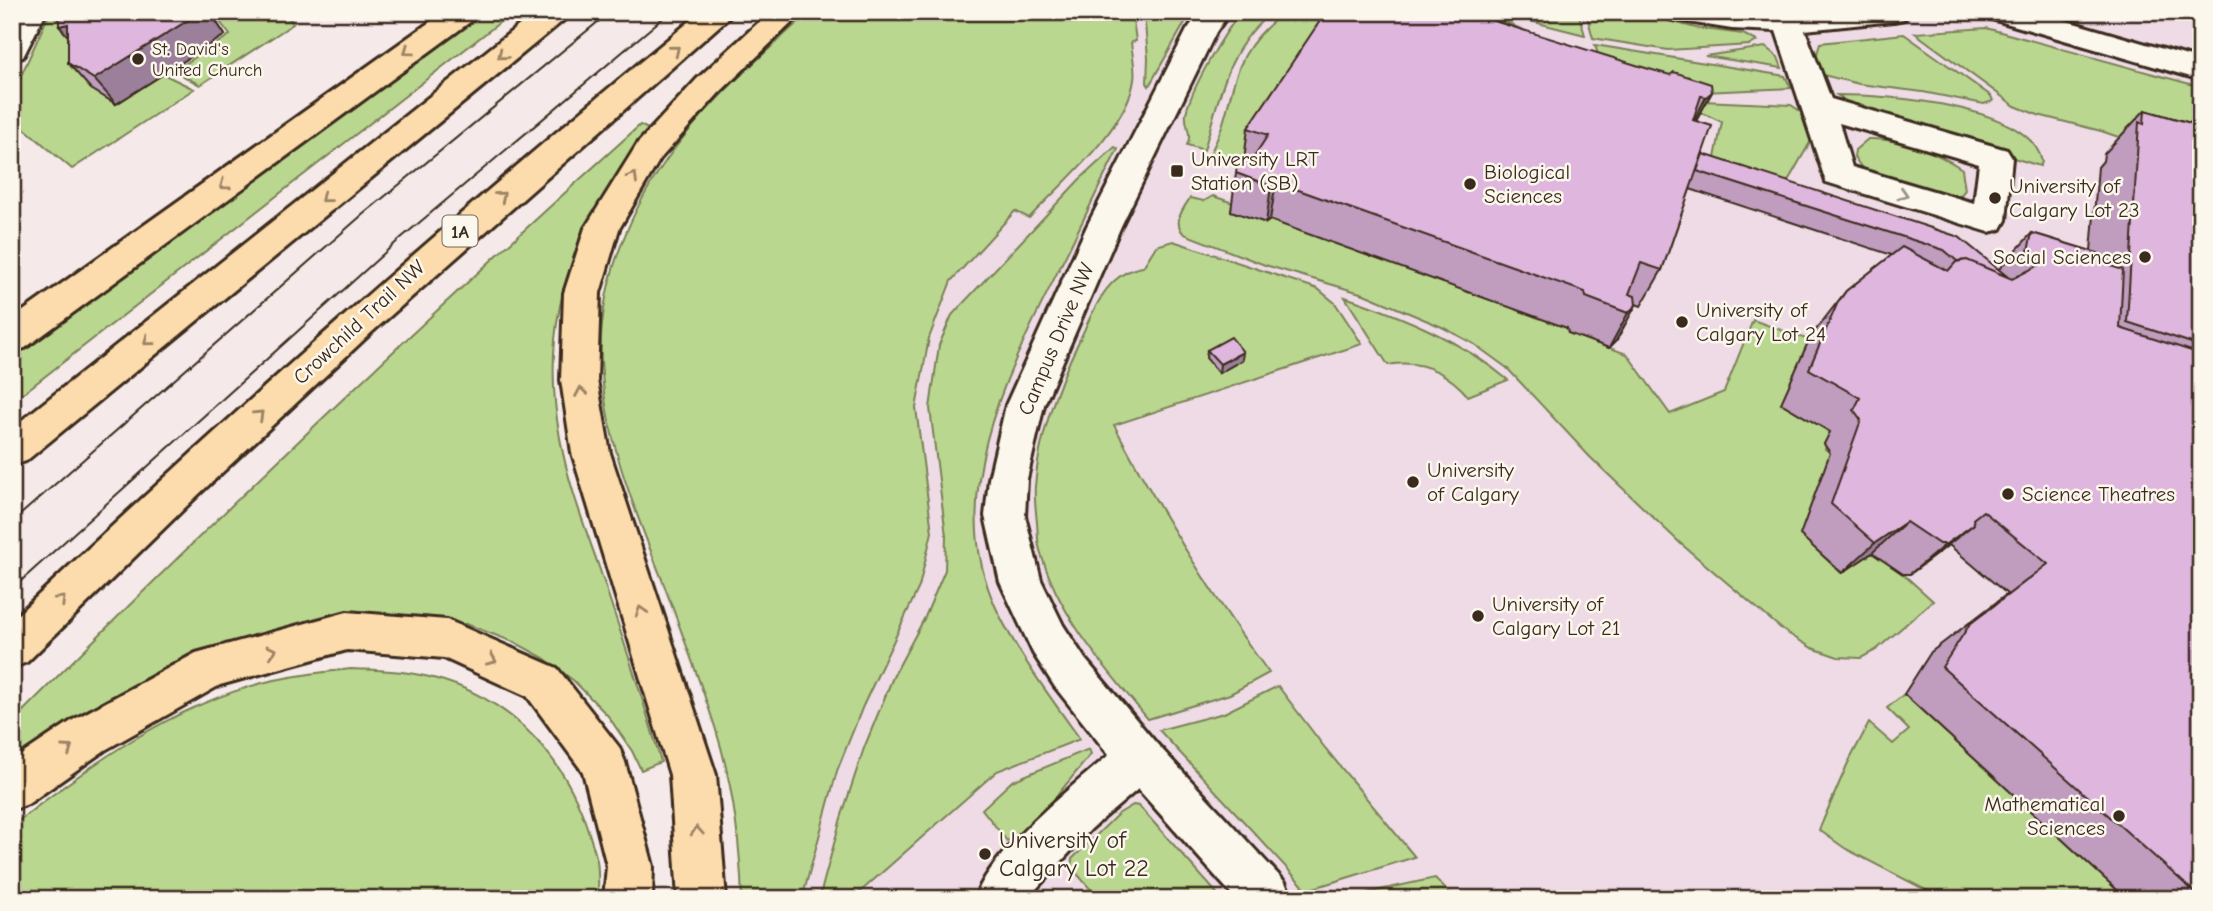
<svg xmlns="http://www.w3.org/2000/svg" width="2213" height="911" viewBox="0 0 2213 911" font-family="'Comic Neue',sans-serif">
	<style>
		.built { fill: #eedbe6 }
		.green { fill: #bad790; stroke: #7a8057; stroke-width: 2 }
		.lines { fill: none; stroke-linecap: round; stroke-linejoin: round }
		.minor-casing { stroke: #3b2a1e; stroke-width: 6 }
		.highway-casing { stroke: #3b2a1e; stroke-width: 6 }
		.minor { fill: #fbf7ec; fill-rule: evenodd }
		.highway { fill: #fcdcac; fill-rule: evenodd }
		.tram { stroke: #3b2a1e; stroke-width: 2 }
		.wall { fill: #c09dbf; stroke: #3b2a1e; stroke-width: 2 }
		.shaded-wall { fill: #9c809b; stroke: #3b2a1e; stroke-width: 2 }
		.building { fill: #dfb7de; stroke: #3b2a1e; stroke-width: 2 }
		.oneway { stroke: #9c8365 }
		.oneway2 { stroke: #9b9085 }
		.poi-dot { fill: #3b2a1e; stroke: #fbf7ec; stroke-width: 2.5 }
		.labels { text-anchor: middle; stroke-width: 5; stroke-linejoin: round; paint-order: stroke }
		.far-poi-label { font-size: 18px; fill: #3b2a1e; stroke: #fbf7ec; text-anchor: start }
		.shield { fill: #fbf7ec; stroke: #75685c; stroke-width: 2 }
		.shield-label { font-size: 19px; font-weight: bold; fill: #3b2a1e }
		.poi-label { font-size: 21px; fill: #3b2a1e; stroke: #fbf7ec; text-anchor: start }
		.street-label { font-size: 21px; fill: #3b2a1e; stroke: #fbf7ec }
		.near-poi-label { font-size: 24px; fill: #3b2a1e; stroke: #fbf7ec; text-anchor: start }
	</style>
	<rect width="100%" height="100%" fill="#f5eae9"/>
	<filter id="ink" filterUnits="userSpaceOnUse"><feTurbulence type="fractalNoise" baseFrequency=".0143" numOctaves="2"/><feDisplacementMap in="SourceGraphic" scale="14" xChannelSelector="R" yChannelSelector="G"/><feConvolveMatrix kernelMatrix="1 2 1 2 8 2 1 2 1" color-interpolation-filters="sRGB"/></filter>
	<g filter="url(#ink)">
		<path class="built" d="M809,12h1392v887h-1459l-1,-45 -6,-45 -20,-80 -80,-216 -18,-62 -13,-60 -3,-33 1,-33 6,-41 14,-40 14,-30 38,-65 29,-35z"/>
		<path class="green" d="M50,12h51l15,92 47,-30 31,15 -122,80 -48,-41 -12,-20 2,-17z
			M219,12h67l7,12 -93,61 -26,-14 56,-36 -16,-21z
			M483,12h30l-501,390v-49z
			M809,12h323l4,29 -5,1c1,12 5,27 3,38 -7,48 -72,103 -105,138l-14,-7 -64,70 -22,57 -13,70 16,124 -13,55 -56,119 -26,65 -35,128h-60c-2,-59 -9,-116 -27,-172 -16,-49 -34,-97 -52,-145 -28,-71 -59,-146 -62,-223 -3,-75 30,-153 74,-211 38,-51 88,-93 134,-136z
			M1144,12h47l-42,74 -2,-3 1,-25z
			M1241,12h32c-46,33 -54,88 -69,138l-17,-5c6,-12 -3,-20 -1,-32 6,-26 38,-80 55,-101z
			M1285,12h182l44,12 20,12 -287,130 -34,-12c31,-59 11,-94 75,-142z
			M1494,12h84l7,23z
			M1586,12h49l61,16 47,6 14,7 -7,4 -82,5 -75,-12z
			M1986,28l215,59v78l-100,-34 -63,-16 -23,-9 -100,-73z
			M1904,34l87,62 2,5 -9,3 -61,-12 -64,-8 -36,-9 -7,-17 4,-15z
			M1595,45l190,31 6,12 -88,4 -102,-29z
			M1765,47l13,10 4,11 -77,-12z
			M1837,95c47,0 194,9 205,67l-2,4 -161,-49 -24,-10z
			M1702,101l89,4 15,10 6,24 -28,49 -70,-25 8,-41 -28,-13z
			M640,125l14,7c-81,87 -116,188 -94,306 8,46 25,89 40,132 21,64 43,127 61,192l-20,8 -9,-19 -24,-35 -34,-35 -30,-23 -28,-15 -50,-19 -128,-3 -326,147v-46c204,-205 413,-404 628,-597z
			M1868,139c31,-1 69,13 94,30l3,21 -5,6 -10,3 -86,-28 -10,-14 1,-7z
			M1115,147l3,2c-21,41 -40,83 -61,124 -51,102 -114,223 -60,337 22,46 54,88 83,129l-83,32 -145,128h-33l22,-81 23,-70 29,-71 32,-60 20,-47 1,-34 -16,-128 9,-63 13,-30 127,-135z
			M1213,196l20,7 -1,8 33,12 5,-3 297,108 1,5 59,21 43,60 54,-22 29,-72 56,20 21,92 -5,17 5,4 -29,82 40,38 31,-20 31,21 30,27 -57,49 -15,8 -23,-1 -26,-9 -28,-17 -104,-88 -90,-86 -83,-89 -33,-24 -32,-17 -78,-33 -99,-29 -81,-31c-12,-12 -1,-25 6,-36l14,3z
			M1173,241l145,48 17,14 27,41 -248,81c46,87 97,169 155,248l-39,21 -82,25c-42,-50 -91,-105 -108,-169 -3,-9 -2,-18 -3,-27 -1,-12 -3,-25 -2,-37 4,-51 23,-102 45,-147 14,-29 27,-67 63,-72l13,-21z
			M1345,297c59,20 115,43 163,83l-40,16c-21,-24 -47,-37 -80,-31z
			M351,669c21,1 43,1 64,5 86,15 147,75 173,156 3,10 7,21 9,31 2,12 1,25 1,38h-586v-73c76,-60 159,-120 254,-144 28,-7 57,-10 85,-13z
			M1278,686l47,62 90,109 -108,33 -148,-160 65,-17z
			M1904,694l223,205h-184l-97,-50 -27,-19 28,-65 22,-42 24,21 16,-14 -22,-22z
			M1089,749l2,5 -58,71 -26,16 -25,-32 30,-28z
			M1133,805l6,1 83,93h-123l-28,-32 1,-8 46,-45z
			M1435,878l20,21h-117z"/>
		<g class="lines">
			<g class="minor-casing">
				<path id="minor" d="M16,12h30l-23,45 -11,3v-40z
					M1200,12h30l-14,20 -95,194 -77,179 -17,74 -2,37 16,64 22,45 22,34 71,84 129,139 7,17h-56l-98,-110 -47,40 -64,70h-46l-3,-8c18,-43 94,-105 131,-136l-54,-68 -22,-34 -33,-71 -15,-66 4,-37 17,-74 81,-179 100,-196z
					M1664,12h245l-5,7 -10,2 -89,9 26,69 176,51 5,8 -6,62 -5,9 -12,3 -163,-50 -50,-151 -44,-2 -63,-10zM1839,123l140,41 -5,39 -122,-36z
					M1987,12h49l165,48v20l-209,-61z"/>
			</g>
			<g class="highway-casing">
				<path id="highway" d="M444,12h35l-5,7 -449,329 -13,4v-33z
					M536,12h34l-5,7 -539,442 -14,5v-38z
					M701,12h34l-363,320 -174,163 -171,167 -15,6v-48c223,-211 452,-414 689,-608z
					M770,12h33l-84,81 -59,66 -41,70 -19,64 -3,87 13,73 106,322 10,124h-48l-8,-124 -98,-322 -11,-73 3,-87 21,-65 53,-85 59,-64z
					M347,612l100,8 110,48 62,79 6,15 28,104 -1,33h-48l3,-33 -24,-94 -56,-76 -83,-38 -97,-8 -127,35 -115,65 -77,54 -16,6v-49l61,-41 123,-67z"/>
			</g>
			<use href="#minor" class="minor"/>
			<use href="#highway" class="highway"/>
			<path class="tram" d="M12,522l349,-306 249,-204
				M12,589l389,-351 269,-226"/>
		</g>
		<path class="wall" d="M68,12h142l15,23 -109,69 -25,-15 -23,-26z
			M1712,92l-16,29 7,33 296,115 33,-36 59,18 7,-84 5,-6 1,-7 41,-44 56,16v773h-74l-223,-205 27,-42 76,-58 -58,-49 -39,29h-7l-31,-21 -30,20 -42,-38 30,-82 -6,-9 6,-12 -49,-29 28,-63 9,-13 28,-36 46,-36 -202,-66 -28,81 -21,36 -5,-2 -20,37 -7,7 -41,-15 -1,-5 -297,-108 -4,3 -35,-12 5,-38 8,-13 4,-32z
			M1207,350l35,10 -23,13 -13,-15z"/>
		<path class="shaded-wall" d="M201,12h9l15,23 -109,69 -22,-25z
			M68,24l13,27 -22,-25z
			M1712,92l-21,38 -5,6 20,-39z
			M1276,182l-6,38 -4,3 5,-37z
			M1636,305l-20,36 -7,7 19,-35z
			M1243,352l-1,8 -23,13 1,-9z
			M1906,522l-34,31 -30,20 33,-30z
			M1974,524l-37,30 -27,20 36,-30z"/>
		<path class="building" d="M68,12h133l-107,67 -26,-16v-39l-9,2v-8l9,-2z
			M1326,12h139l184,57 21,6 4,-3 37,12 1,8 -6,5 -5,-1 -8,24 19,6 -50,144 -21,-7 -12,31 6,2 1,9 -8,8 -42,-16 -1,-5 -309,-110 -5,4 -35,-13 1,-7 9,-7 5,2 17,-26 -20,-7z
			M2145,110l56,16v220l-74,-24 12,-200 5,2z
			M1703,154l256,83 49,40 -41,-17 -10,1 -13,-11 -247,-79z
			M2032,233l69,21 1,9 21,7 -3,58 81,26v544l-259,-231 28,-43 78,-60 -65,-53 -10,8 1,5 -28,20h-7l-33,-22 -31,21 -44,-39 30,-84 -7,-10 6,-12 -51,-29 28,-65 9,-13 56,-44 46,24 8,-9 11,-2 45,19 31,-16 -15,-12z
			M1231,337l12,15 -23,12 -13,-14z"/>
		<defs><path id="oneway-chevron" d="M-2-3.5L2.5 0L-2 3.5" fill="none" stroke-width="1.6" stroke-linecap="round" stroke-linejoin="round" transform="scale(1.75)"/></defs>
		<g class="oneway">
			<use href="#oneway-chevron" transform="translate(675 50) rotate(-39)"/>
			<use href="#oneway-chevron" transform="translate(408 51) rotate(144)"/>
			<use href="#oneway-chevron" transform="translate(502 55) rotate(141)"/>
			<use href="#oneway-chevron" transform="translate(633 177) rotate(-59)"/>
			<use href="#oneway-chevron" transform="translate(224 185) rotate(144)"/>
			<use href="#oneway-chevron" transform="translate(501 196) rotate(-40)"/>
			<use href="#oneway-chevron" transform="translate(325 198) rotate(141)"/>
			<use href="#oneway-chevron" transform="translate(148 341) rotate(141)"/>
			<use href="#oneway-chevron" transform="translate(581 392) rotate(-100)"/>
			<use href="#oneway-chevron" transform="translate(259 415) rotate(-43)"/>
			<use href="#oneway-chevron" transform="translate(61 600) rotate(-44)"/>
			<use href="#oneway-chevron" transform="translate(641 611) rotate(-107)"/>
			<use href="#oneway-chevron" transform="translate(272 651) rotate(-15)"/>
			<use href="#oneway-chevron" transform="translate(492 660) rotate(24)"/>
			<use href="#oneway-chevron" transform="translate(68 749) rotate(-35)"/>
			<use href="#oneway-chevron" transform="translate(697 831) rotate(-94)"/>
		</g>
		<use class="oneway2" href="#oneway-chevron" transform="translate(1903 194) rotate(17)"/>
	</g>
	<g class="poi-dot">
		<circle cx="138" cy="59" r="7"/>
		<rect x="1170" y="164" width="14" height="14" rx="3.5"/>
		<circle cx="1470" cy="184" r="7"/>
		<circle cx="1995" cy="198" r="7"/>
		<circle cx="2145" cy="257" r="7"/>
		<circle cx="1682" cy="322" r="7"/>
		<circle cx="1413" cy="482" r="7"/>
		<circle cx="2008" cy="494" r="7"/>
		<circle cx="1478" cy="616" r="7"/>
		<circle cx="2119" cy="816" r="7"/>
		<circle cx="985" cy="854" r="7"/>
	</g>
	<g class="labels">
		<g class="far-poi-label">
			<text x="152" y="55">St. David's<tspan x="152" dy="21">United Church</tspan></text>
		</g>
		<rect class="shield" x="442.5" y="215.5" width="35" height="31" rx="5"/>
		<g class="shield-label">
			<text x="460" y="238">1A</text>
		</g>
		<g class="poi-label">
			<text x="1191" y="166">University LRT<tspan x="1191" dy="24">Station (SB)</tspan></text>
			<text x="1484" y="179">Biological<tspan x="1484" dy="24">Sciences</tspan></text>
			<text x="2009" y="193">University of<tspan x="2009" dy="24">Calgary Lot 23</tspan></text>
			<text x="2131" y="264" text-anchor="end">Social Sciences</text>
			<text x="1696" y="317">University of<tspan x="1696" dy="24">Calgary Lot 24</tspan></text>
			<text x="1427" y="477">University<tspan x="1427" dy="24">of Calgary</tspan></text>
			<text x="2022" y="501">Science Theatres</text>
			<text x="1492" y="611">University of<tspan x="1492" dy="24">Calgary Lot 21</tspan></text>
			<text x="2105" y="811" text-anchor="end">Mathematical<tspan x="2105" dy="24">Sciences</tspan></text>
		</g>
		<g class="street-label">
			<text transform="translate(359 322) rotate(-43)" y="7">Crowchild Trail NW</text>
			<text transform="translate(1056 339) rotate(-67)" y="7">Campus Drive NW</text>
		</g>
		<g class="near-poi-label">
			<text x="999" y="848">University of<tspan x="999" dy="28">Calgary Lot 22</tspan></text>
		</g>
	</g>
	<rect width="2213" height="911" fill="none" stroke="#fbf7ec" stroke-width="42"/>
	<rect x="21" y="21" width="2171" height="869" fill="none" stroke="#3b2a1e" stroke-width="2.5" filter="url(#ink)"/>
</svg>
